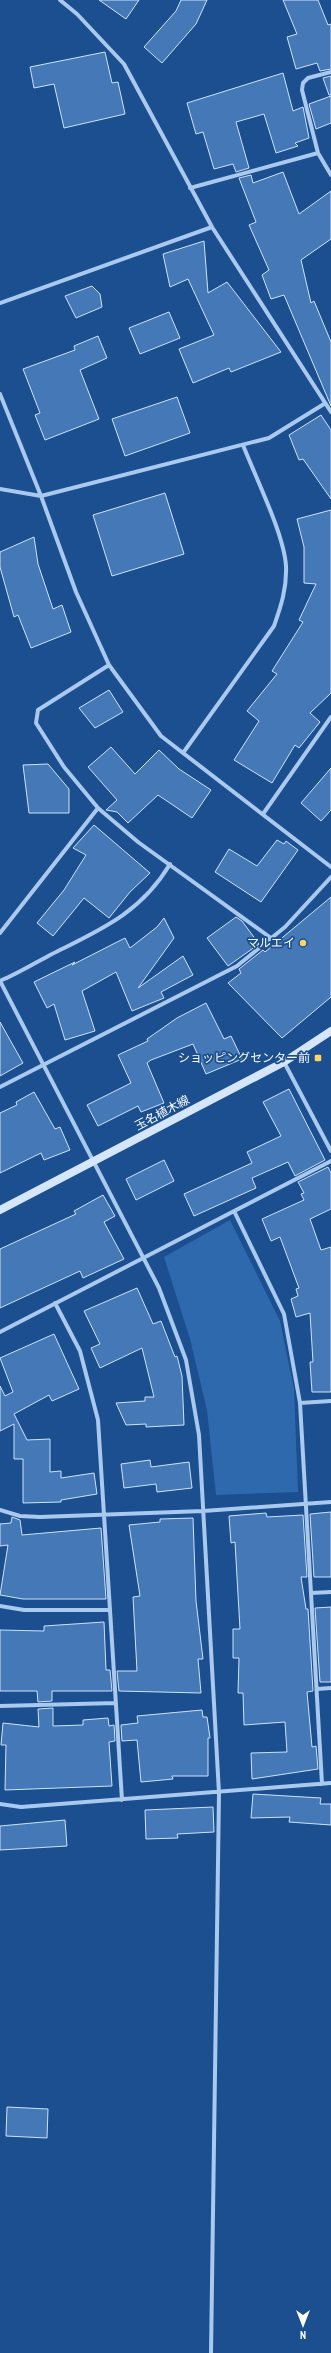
<svg xmlns="http://www.w3.org/2000/svg" width="331" height="2353" viewBox="0 0 331 2353" font-family="'PT Sans Narrow','Noto Sans JP',sans-serif">
	<style>
		.green { fill: #2e69ad }
		.building { fill: #4478b7; stroke: #cfe3fa }
		.lines { fill: none; stroke-linecap: round; stroke-linejoin: round }
		.minor { stroke: #a9c9ee; stroke-width: 4 }
		.secondary { stroke: #d6e6fa; stroke-width: 8 }
		.poi-dot { fill: #ffd166; stroke: #1b4f8f; stroke-width: 1.5 }
		.labels { text-anchor: middle; stroke-width: 3.5; stroke-linejoin: round; paint-order: stroke }
		.poi-label { font-size: 12px; fill: #fff; stroke: #1b4f8f; text-anchor: end }
		.street-label { font-size: 12px; fill: #fff; stroke: #1b4f8f }
	</style>
	<rect width="100%" height="100%" fill="#1b4f8f"/>
	<path class="green" d="M230,1220l50,101 14,68 4,103 -82,3 -9,-85 -17,-71 -26,-82z"/>
	<path class="building" d="M99,0h40l-13,19z
		M181,0h26l-11,24 -34,39 -18,-16 32,-36z
		M283,0h35l10,25 3,-1v45l-11,2 -3,-8 -21,6 -9,-32 10,-3z
		M105,52l7,31 6,-1 7,32 -61,14 -10,-44 -20,4 -4,-21z
		M283,73l10,38 10,-4 6,31 -14,5 3,3 -22,7 -12,-39 -28,8 13,46 -13,4 -3,-8 -19,5 -11,-37 -7,2 -9,-31z
		M331,76v19h-2l-6,-17z
		M331,96v27l-15,6 -7,-25z
		M283,172l16,42 32,-23v48l-30,21 10,43 3,-2 17,41v64l-47,-111 -13,4 -9,-24 7,-5 -20,-45 7,-3 -17,-44 12,-3 2,8z
		M204,241l4,52 19,-11 54,70 -50,20 -2,-4 -36,15 -14,-34 35,-14 -26,-56 -18,8 -7,-33z
		M92,286l8,8 2,13 -26,11 -11,-22z
		M169,312l11,26 -40,16 -11,-26z
		M98,336l9,22 -27,12 19,49 -54,21 -10,-25 5,-2 -17,-44 52,-19 -1,-4z
		M177,397l13,36 -65,23 -13,-37z
		M321,415l10,15v69l-28,-40 -4,1 -10,-25z
		M165,493l19,61 -72,22 -19,-61z
		M331,510v183l-21,20 10,9 -21,26 -4,-3 -23,38 -38,-23 25,-39 -12,-10 30,-37 -5,-3 31,-49 -4,-2 17,-36 -12,-1v-36l-7,-28z
		M34,537l4,27 15,45 9,-4 9,27 -40,16 -13,-33 -4,2 -14,-50v-15z
		M109,690l14,22 -28,16 -16,-20z
		M111,747l24,27 24,-24 20,19 32,21 -19,28 -34,-23 -30,28 -11,-11 -11,-2 11,-10 -29,-33z
		M48,764l21,25v24h-40l-6,-48z
		M331,768v42l-10,11 -20,-18z
		M94,825l56,48 -20,19 -21,26 -25,-20 -31,38 -16,-13 27,-33 22,-35 -13,-7z
		M277,840l7,4 2,-3 12,9 -37,52 -46,-30 14,-23 28,17z
		M331,897v100l-49,41 -54,-55 13,-10 -2,-4 24,-19 2,2z
		M236,917l6,4 17,23 -31,22 -21,-28z
		M164,918l10,20 -36,50 45,-32 10,19 -32,17 3,6 -32,13 -16,-39 -34,19 13,40 -30,9 -11,-36 -7,4 -13,-26 41,-20 -3,3 53,-27 5,10 27,-21z
		M206,1003l18,36 7,-3 11,23 -36,15 -13,-30 -42,16 -4,3 17,40 -23,9 -3,-6 -40,20 -11,-21 44,-22 -13,-28 30,-14 -1,-2 30,-21z
		M0,1022l23,41 -23,13z
		M289,1089l36,71 -30,16 -7,-14 -36,16 4,10 -62,28 -10,-22 68,-31 -5,-11 34,-16 -18,-34z
		M34,1092l21,37 5,-2 10,23 -26,10 -3,-7 -41,20v-60l17,-8 -1,-3z
		M164,1160l10,21 -38,19 -10,-21z
		M328,1167l3,6v36l-21,10 11,31 10,-3v145h-19l-2,-30h3l-3,-49 -14,4 -5,-18 7,-3 -2,-7 3,-1 -19,-51 -9,4 -9,-22 42,-19 -3,-6 3,-1 -6,-11z
		M103,1195l12,21 -11,6 20,37 -41,19 -3,-7 -80,37v-59l76,-35 -2,-3z
		M137,1288l16,36 8,-3 14,36 2,-1 5,20 2,49 -38,2v-3l-20,1 -10,-22 29,-2v-4h9l-12,-49 -42,20 -9,-20 9,-4 -16,-33z
		M54,1334l25,55 -27,12 -3,-6 -35,19 13,26 23,-1v33l11,-1v7l33,-5 3,21 -36,6v2l-38,1v-44h-9v-35l-14,7v-45l5,10 8,-4 -13,-34z
		M150,1460l1,7 38,-5 3,26 -35,4 -1,-8 -32,4 -3,-24z
		M331,1512v65h-17l-4,-63z
		M266,1513l1,4 36,-2 4,62h-6l5,32h2l5,82 -6,1 5,55 4,-1 2,23 -66,10 -1,-26 36,-1 -2,-30 -41,3 -1,-32h-5l1,-35h-6v-29h7l-5,-87 -4,1 -2,-27z
		M12,1517l8,3 2,15 79,-7 5,71h-83l-23,-4 8,-50 -8,1v-22l11,-1z
		M193,1518l3,83 7,58h-5l3,34 -82,-2 -2,-20h20l-4,-74 7,-1 -11,-71 31,-3v-3z
		M331,1607v75h-11l-5,-74z
		M104,1622l2,48h4l2,21h-60v10l-14,1 -1,-11h-37v-61l44,1v-5z
		M53,1708v18l30,-1v-5l25,-2 1,8 5,-1 1,16 -6,1 3,44 -107,4 1,-45h-5l2,-22 36,4 -1,-18z
		M202,1710l1,7h4l3,21h-2v38h-36l1,3 -32,3 -4,-42 -15,1 -1,-16 17,-2 -1,-7z
		M253,1794l68,4 -1,6h11v21l-42,-3 1,-5 -39,1z
		M213,1807l1,25 -37,2 1,4 -32,1 -1,-29z
		M65,1820l2,26 -67,4v-24z
		M7,2107l41,2 -1,29 -41,-2z"/>
	<g class="lines">
		<path class="minor" d="M60,0l17,14 47,50 88,163 119,185
			M331,72l-23,6 -5,5 -1,7 16,63 13,22
			M190,188l128,-35
			M0,303l212,-76
			M0,394l41,102 35,96 33,73 52,71 170,131
			M0,489l41,7 228,-58 55,-34
			M109,665l-71,45 -2,13 28,44 34,41 40,34 133,96
			M183,753l91,-127c7,-20 13,-38 12,-60 -2,-32 -31,-90 -43,-121
			M263,814l68,-97
			M0,933l98,-125
			M0,981l159,307 27,72 13,75 20,358 -8,560
			M0,981c17,-7 35,-18 52,-27 48,-24 89,-41 118,-90
			M284,1062l47,89
			M0,1087l237,-121 48,-39 46,-50
			M234,1211l50,103 16,89 22,381
			M55,1303l25,48 18,69 24,380
			M0,1332l331,-171
			M300,1403l31,-2
			M0,1510l20,6 20,1 163,-6 128,-9
			M311,1593l20,-1
			M0,1606l24,4h86
			M317,1689l14,-1
			M0,1706l116,-3
			M0,1804l21,3 310,-24"/>
		<path class="secondary" d="M0,1210l284,-148 47,-31"/>
	</g>
	<g class="poi-dot">
		<circle cx="303" cy="943" r="4"/>
		<rect x="314" y="1054" width="8" height="8" rx="2"/>
	</g>
	<g class="labels">
		<g class="poi-label">
			<text x="295" y="947">マルエイ</text>
			<text x="310" y="1062">ショッピングセンター前</text>
		</g>
		<g class="street-label">
			<text transform="translate(162 1113) rotate(-28)" y="4">玉名植木線</text>
		</g>
	</g>
	<g transform="translate(303 2325) rotate(180)" stroke="#1b4f8f" stroke-width="3" paint-order="stroke">
	<path d="M0-3L7 15L0 10L-7 15Z" fill="#ffffff"/>
	<text y="-6" font-size="11" font-weight="bold" text-anchor="middle" fill="#ffffff">N</text>
	</g>
</svg>
